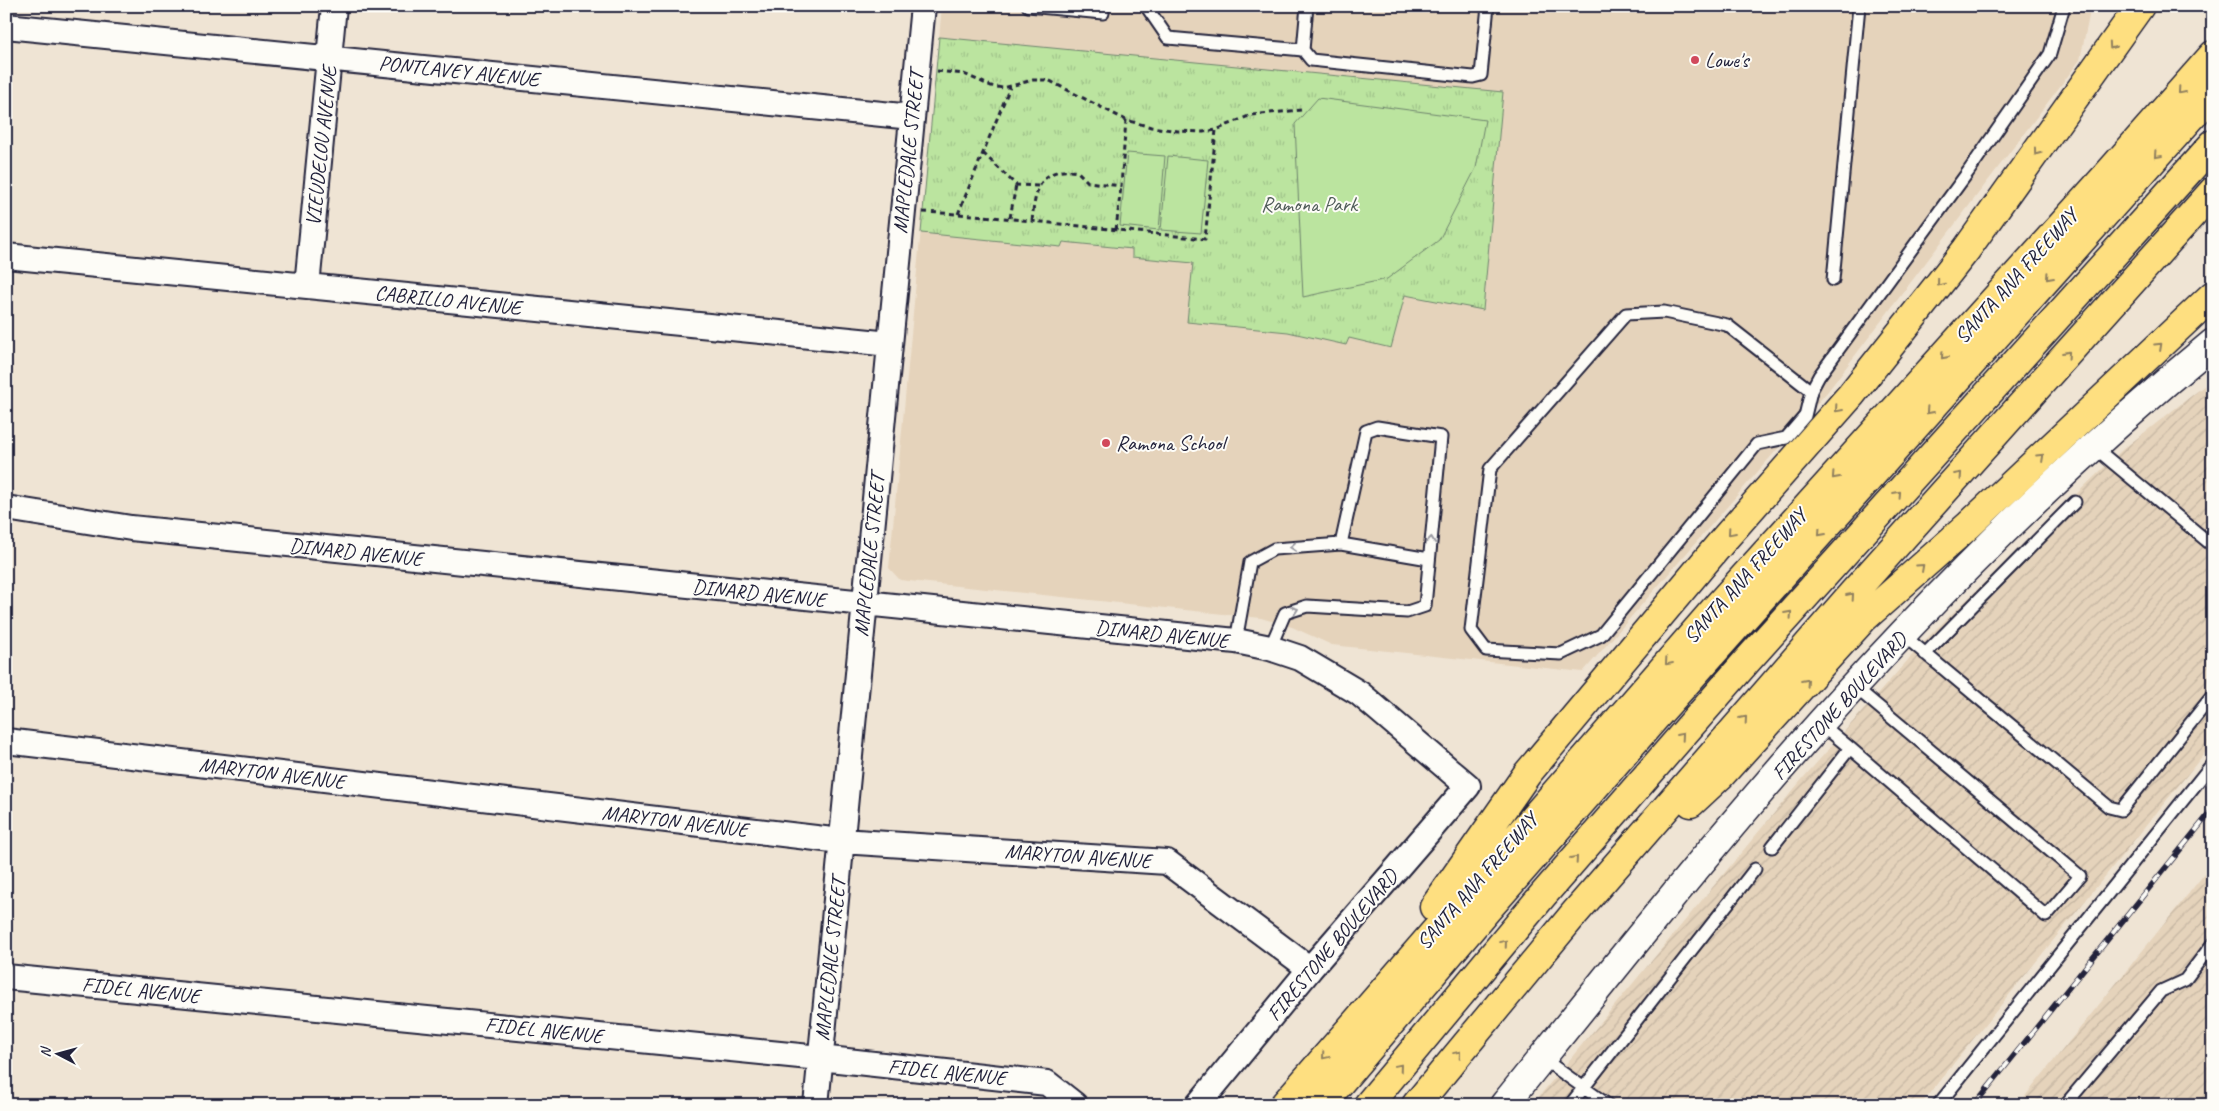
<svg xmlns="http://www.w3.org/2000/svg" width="2219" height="1111" viewBox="0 0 2219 1111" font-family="Caveat,sans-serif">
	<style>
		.built { fill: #e5d3bb }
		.industrial { fill: url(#industrial-furrows) }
		.park { fill: url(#park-tufts); stroke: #6e836d }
		.garden { fill: #bbe49f; stroke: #6e836d }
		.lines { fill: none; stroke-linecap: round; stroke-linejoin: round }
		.lane-casing { stroke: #22223b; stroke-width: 15 }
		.street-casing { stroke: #22223b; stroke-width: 28 }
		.secondary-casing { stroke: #22223b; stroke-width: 31 }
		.highway-casing { stroke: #22223b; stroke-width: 31 }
		.path { stroke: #22223b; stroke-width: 3; stroke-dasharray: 5 4; stroke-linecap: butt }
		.lane { stroke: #fdfcf7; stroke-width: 11 }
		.street { stroke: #fdfcf7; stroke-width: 24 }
		.secondary { stroke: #fdfcf7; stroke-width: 28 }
		.highway { stroke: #fedf80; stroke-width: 28 }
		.rail-casing { stroke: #22223b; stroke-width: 5.5 }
		.rail { stroke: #fdfcf7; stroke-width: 4; stroke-dasharray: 11; stroke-linecap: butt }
		.oneway { stroke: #90805e }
		.oneway2 { stroke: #9a9aa2 }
		.poi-dot { fill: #d1495b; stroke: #fdfcf7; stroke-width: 2 }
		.labels { text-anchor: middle; stroke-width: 4; stroke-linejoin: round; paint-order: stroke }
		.poi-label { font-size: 21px; fill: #22223b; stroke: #fdfcf7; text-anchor: start }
		.street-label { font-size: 21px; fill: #22223b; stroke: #fdfcf7 }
		.park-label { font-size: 21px; fill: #505c59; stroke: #fdfcf7 }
	</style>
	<defs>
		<pattern id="industrial-furrows" width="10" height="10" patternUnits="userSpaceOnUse" patternTransform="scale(1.25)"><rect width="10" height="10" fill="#e5d3bb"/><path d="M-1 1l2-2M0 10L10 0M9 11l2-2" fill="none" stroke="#c4b5a2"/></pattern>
		<pattern id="park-tufts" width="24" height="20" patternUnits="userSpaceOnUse" patternTransform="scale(1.25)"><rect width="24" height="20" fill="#bbe49f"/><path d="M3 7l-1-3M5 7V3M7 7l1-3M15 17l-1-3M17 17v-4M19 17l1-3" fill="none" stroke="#a0c38a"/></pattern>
	</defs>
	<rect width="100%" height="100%" fill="#efe4d4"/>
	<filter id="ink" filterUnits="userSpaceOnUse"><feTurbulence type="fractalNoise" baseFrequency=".02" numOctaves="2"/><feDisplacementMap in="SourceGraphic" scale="10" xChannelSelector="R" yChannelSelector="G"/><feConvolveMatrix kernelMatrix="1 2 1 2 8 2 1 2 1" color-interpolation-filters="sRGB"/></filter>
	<g filter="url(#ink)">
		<path class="built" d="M942,6h1149l-11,54 -252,331 -245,281 -251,-27 -40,-18 -31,-9 -361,-38 -11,-12z"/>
		<path class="industrial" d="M2213,379v364l-293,362h-388l272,-328 127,-143 191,-184z
			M2213,864v241h-195l192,-238z"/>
		<path class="park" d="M939,37l564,55 -20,218 -78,-15 -14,53 -42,-10 -3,7 -58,-13 -101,-10 6,-59 -61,-6v-8l-69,-7 -2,5 -140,-14z"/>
		<path class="garden" d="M1318,98l167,22 -9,48 -37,72 -52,39 -84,18 -8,-173z
			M1127,153l38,3 -6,74 -39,-4z
			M1168,156l40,4 -7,73 -40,-3z"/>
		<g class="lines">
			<g class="lane-casing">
				<path id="lane" d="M1028,6l75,7
					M1146,6l22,32 135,12
					M1307,6l-4,44 8,10 162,17 8,-2 7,-69
					M1833,280l26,-274
					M1811,391l-84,-66 -63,-13 -38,2 -136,155 -19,161 15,20 75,4 40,-19 156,-191 29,-6 19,-22 6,-25 8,-15 149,-204 82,-118 14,-48
					M2094,447l119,99
					M1903,635l206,172 12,3 92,-115
					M1236,641l14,-79 24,-13 67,-5 88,15
					M1270,648l15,-35 22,-7 100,6 18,-6 16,-169 -64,-10 -11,4 -25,113
					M1925,654l150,-152
					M1821,724l29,24
					M1772,847l78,-99 196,168 34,-40 -225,-189
					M1542,1058l66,47
					M1570,1105l185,-236
					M1938,1105l275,-342
					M2065,1105l96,-114 24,-11 28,-37"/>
			</g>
			<g class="street-casing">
				<path id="street" d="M6,26l906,91
					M6,256l884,88
					M307,286l27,-280
					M6,508l125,20 1105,113 34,7 30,10 59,35 109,93 -158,183 -112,136
					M6,741l835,100 326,21 143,107
					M6,977l814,81 227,25 28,22
					M816,1105l107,-1099"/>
			</g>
			<g class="secondary-casing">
				<path id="secondary" d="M1504,1105c95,-118 190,-238 290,-352 128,-146 268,-286 419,-410"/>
			</g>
			<g class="highway-casing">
				<path id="highway" d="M1691,803l29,-27 143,-157 106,-94 244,-230
					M1434,907l93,-133 198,-236 126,-143 115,-145 174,-244
					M1284,1105l430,-495 393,-435 106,-120
					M1321,1105l165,-194 175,-200 552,-618
					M1368,1105l175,-210 203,-233 467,-518
					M1416,1105l158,-191 278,-320 361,-403"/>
			</g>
			<path class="path" d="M937,71l27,3 27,12 12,2 30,-8h15l78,40 25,7 27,4 25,1 13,-2
				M983,153l33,32 22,1
				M923,212l51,3 231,24 11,-109 35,-15 50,-5
				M958,214l52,-127
				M1010,218l6,-33
				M1032,221c3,-31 8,-56 46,-49l10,10 33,4 5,-66
				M1116,230l5,-44"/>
			<use href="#lane" class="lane"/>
			<use href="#street" class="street"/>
			<use href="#secondary" class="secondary"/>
			<use href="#highway" class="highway"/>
			<g class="rail-casing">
				<path id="rail" d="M1974,1105l239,-296"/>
			</g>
			<use href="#rail" class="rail"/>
		</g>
		<defs><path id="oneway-chevron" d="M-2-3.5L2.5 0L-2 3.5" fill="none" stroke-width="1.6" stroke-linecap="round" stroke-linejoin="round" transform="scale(1.25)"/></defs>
		<g class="oneway">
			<use href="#oneway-chevron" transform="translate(2112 46) rotate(125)"/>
			<use href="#oneway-chevron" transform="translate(2181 91) rotate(131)"/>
			<use href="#oneway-chevron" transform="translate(2037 152) rotate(126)"/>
			<use href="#oneway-chevron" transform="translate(2157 155) rotate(132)"/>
			<use href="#oneway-chevron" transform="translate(2049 277) rotate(132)"/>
			<use href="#oneway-chevron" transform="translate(1940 283) rotate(129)"/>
			<use href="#oneway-chevron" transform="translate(2159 346) rotate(-43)"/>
			<use href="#oneway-chevron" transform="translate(2067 354) rotate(-48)"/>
			<use href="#oneway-chevron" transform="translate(1944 356) rotate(132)"/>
			<use href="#oneway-chevron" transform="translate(1838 409) rotate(131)"/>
			<use href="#oneway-chevron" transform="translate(1929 411) rotate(132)"/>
			<use href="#oneway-chevron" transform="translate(2041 457) rotate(-43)"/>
			<use href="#oneway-chevron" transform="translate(1959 475) rotate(-48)"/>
			<use href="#oneway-chevron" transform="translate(1835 476) rotate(132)"/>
			<use href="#oneway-chevron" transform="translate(1898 494) rotate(-48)"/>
			<use href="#oneway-chevron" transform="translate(1731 532) rotate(131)"/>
			<use href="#oneway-chevron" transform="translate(1821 533) rotate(132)"/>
			<use href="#oneway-chevron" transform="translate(1921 567) rotate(-42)"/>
			<use href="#oneway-chevron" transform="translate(1851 596) rotate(-49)"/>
			<use href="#oneway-chevron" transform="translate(1789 614) rotate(-48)"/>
			<use href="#oneway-chevron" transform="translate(1668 662) rotate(131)"/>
			<use href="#oneway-chevron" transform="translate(1806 682) rotate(-48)"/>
			<use href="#oneway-chevron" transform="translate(1744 719) rotate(-49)"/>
			<use href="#oneway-chevron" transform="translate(1681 736) rotate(-49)"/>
			<use href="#oneway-chevron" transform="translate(1575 859) rotate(-49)"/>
			<use href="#oneway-chevron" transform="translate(1504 943) rotate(-50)"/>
			<use href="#oneway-chevron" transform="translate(1458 1054) rotate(-50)"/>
			<use href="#oneway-chevron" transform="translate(1325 1056) rotate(130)"/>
			<use href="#oneway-chevron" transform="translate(1399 1067) rotate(-50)"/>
		</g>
		<g class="oneway2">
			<use href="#oneway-chevron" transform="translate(1431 540) rotate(-84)"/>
			<use href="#oneway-chevron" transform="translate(1293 547) rotate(175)"/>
			<use href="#oneway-chevron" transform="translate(1295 610) rotate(-19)"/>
		</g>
	</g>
	<g class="poi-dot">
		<circle cx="1695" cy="60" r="5"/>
		<circle cx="1106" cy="443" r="5"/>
	</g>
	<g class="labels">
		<g class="poi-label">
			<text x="1705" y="67">Lowe's</text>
			<text x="1116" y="450">Ramona School</text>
		</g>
		<g class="street-label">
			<text transform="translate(459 71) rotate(6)" y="7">PONTLAVEY AVENUE</text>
			<text transform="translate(321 146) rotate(-84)" y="7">VIEUDELOU AVENUE</text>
			<text transform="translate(908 152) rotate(-84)" y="7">MAPLEDALE STREET</text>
			<text transform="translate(2016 276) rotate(-48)" y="7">SANTA ANA FREEWAY</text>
			<text transform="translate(448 300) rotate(6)" y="7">CABRILLO AVENUE</text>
			<text transform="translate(356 552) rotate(6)" y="7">DINARD AVENUE</text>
			<text transform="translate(869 555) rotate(-84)" y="7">MAPLEDALE STREET</text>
			<text transform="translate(1745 576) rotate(-48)" y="7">SANTA ANA FREEWAY</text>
			<text transform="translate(759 593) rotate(6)" y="7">DINARD AVENUE</text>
			<text transform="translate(1162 634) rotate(6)" y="7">DINARD AVENUE</text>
			<text transform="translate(1839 706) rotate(-48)" y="7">FIRESTONE BOULEVARD</text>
			<text transform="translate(272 773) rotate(7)" y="7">MARYTON AVENUE</text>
			<text transform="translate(675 821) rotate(7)" y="7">MARYTON AVENUE</text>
			<text transform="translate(1078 856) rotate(4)" y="7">MARYTON AVENUE</text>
			<text transform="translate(1477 881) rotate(-49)" y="7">SANTA ANA FREEWAY</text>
			<text transform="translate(1332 945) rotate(-50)" y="7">FIRESTONE BOULEVARD</text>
			<text transform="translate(830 959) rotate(-84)" y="7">MAPLEDALE STREET</text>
			<text transform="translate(141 990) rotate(6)" y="7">FIDEL AVENUE</text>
			<text transform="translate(544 1030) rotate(6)" y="7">FIDEL AVENUE</text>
			<text transform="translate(947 1072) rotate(6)" y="7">FIDEL AVENUE</text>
		</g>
		<g class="park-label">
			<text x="1309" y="211">Ramona Park</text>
		</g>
	</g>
	<rect width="2219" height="1111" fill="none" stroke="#fdfcf7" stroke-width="25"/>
	<rect x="12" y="12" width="2194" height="1086" fill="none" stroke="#22223b" stroke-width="2" filter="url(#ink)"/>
	<g transform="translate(58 1054) rotate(276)" stroke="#fdfcf7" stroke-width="4" paint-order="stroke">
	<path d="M0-4L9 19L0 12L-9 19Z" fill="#22223b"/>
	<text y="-8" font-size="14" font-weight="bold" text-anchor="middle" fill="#22223b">N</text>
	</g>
</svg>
